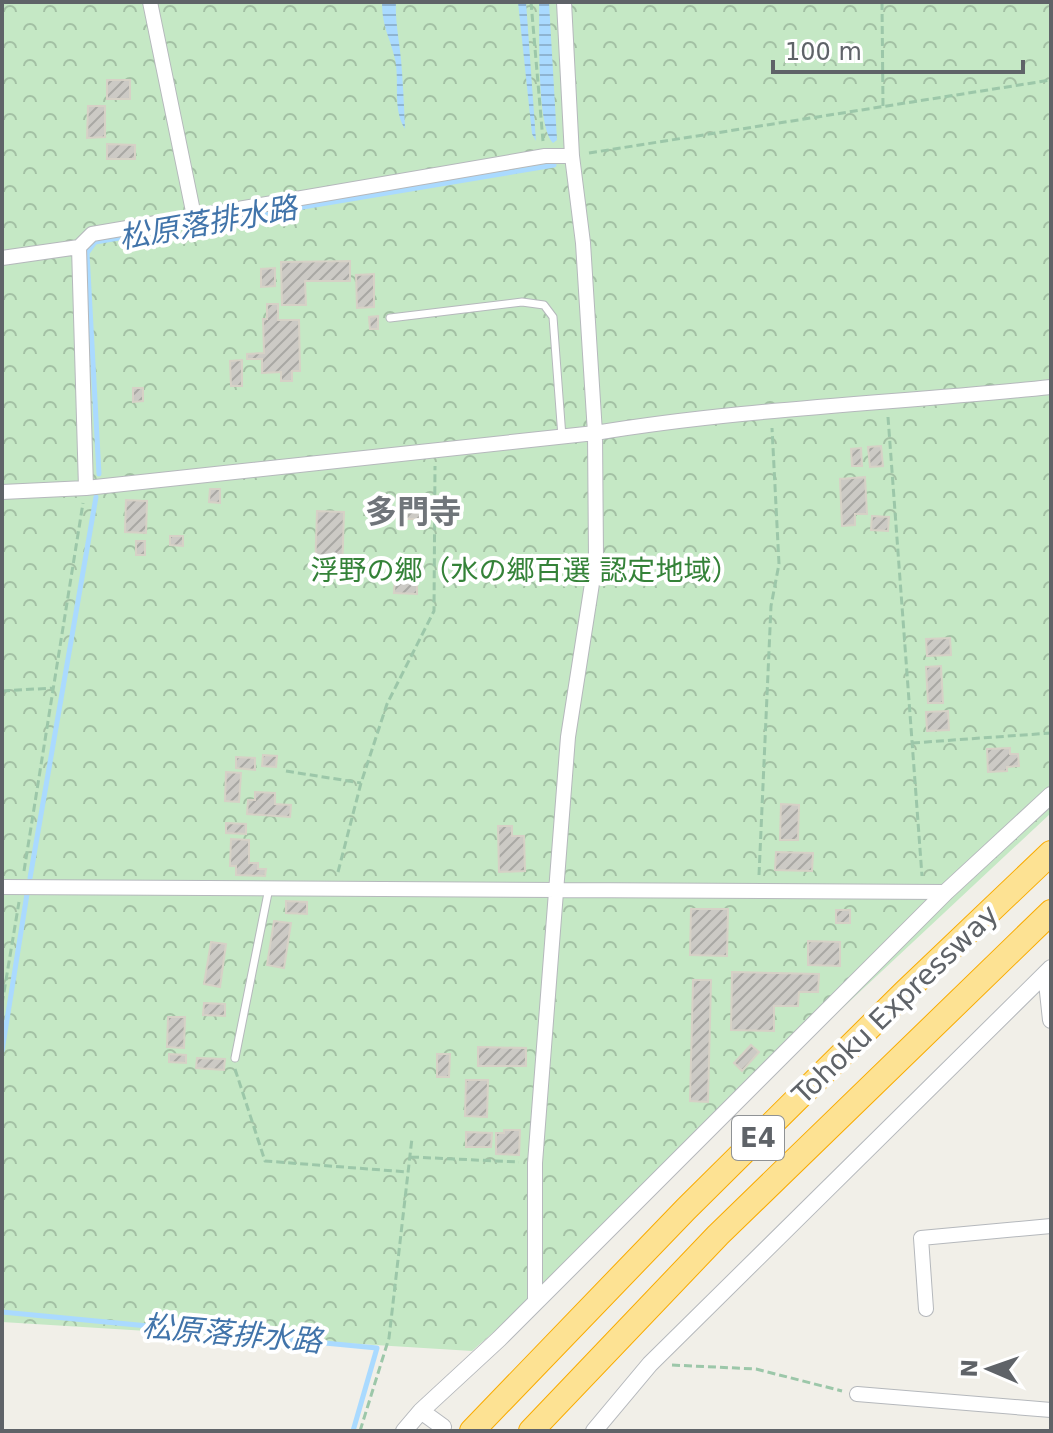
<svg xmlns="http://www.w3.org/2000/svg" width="1053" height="1433" viewBox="0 0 1053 1433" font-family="'DejaVu Sans','Noto Sans JP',sans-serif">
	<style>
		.forest { fill: url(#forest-crowns) }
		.water { fill: url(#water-rules) }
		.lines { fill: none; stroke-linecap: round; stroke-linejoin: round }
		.stream { stroke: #aadaff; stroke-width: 5 }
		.building { fill: url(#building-hatch); stroke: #d6d1c6; stroke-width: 2 }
		.service-casing { stroke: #b5b8bc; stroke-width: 9 }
		.minor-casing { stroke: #b5b8bc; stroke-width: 16 }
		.tertiary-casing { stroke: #b5b8bc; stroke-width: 18 }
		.motorway-casing { stroke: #f9ab00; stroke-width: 26 }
		.path { stroke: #9cc7a9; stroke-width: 3; stroke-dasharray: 8 4; stroke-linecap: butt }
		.service { stroke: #fff; stroke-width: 7 }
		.minor { stroke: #fff; stroke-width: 14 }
		.tertiary { stroke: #fff; stroke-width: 16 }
		.motorway { stroke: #fde293; stroke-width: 24 }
		.labels { text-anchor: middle; stroke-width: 8; stroke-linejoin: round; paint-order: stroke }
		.shield { fill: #fff; stroke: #8f9295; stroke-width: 2 }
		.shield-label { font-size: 26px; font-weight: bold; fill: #5f6368 }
		.park-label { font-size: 28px; fill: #348238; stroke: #fff }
		.street-label { font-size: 28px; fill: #5f6368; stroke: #fff }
		.water-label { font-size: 30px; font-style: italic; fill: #4174aa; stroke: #fff }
		.quarter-label { font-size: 32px; font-weight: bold; fill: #70757a; stroke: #fff }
	</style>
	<defs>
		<pattern id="forest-crowns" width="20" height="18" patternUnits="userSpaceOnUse" patternTransform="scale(2)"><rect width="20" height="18" fill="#c5e8c5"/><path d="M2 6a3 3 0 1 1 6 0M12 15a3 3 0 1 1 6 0" fill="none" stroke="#a3c0a4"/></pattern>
		<pattern id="water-rules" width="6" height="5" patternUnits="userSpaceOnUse" patternTransform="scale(2)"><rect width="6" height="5" fill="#aadaff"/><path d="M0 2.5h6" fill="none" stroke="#8eb4d2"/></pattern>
		<pattern id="building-hatch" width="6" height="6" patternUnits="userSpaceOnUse" patternTransform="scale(2)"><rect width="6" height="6" fill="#cccac5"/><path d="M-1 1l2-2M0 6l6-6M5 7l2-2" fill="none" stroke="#a9a8a4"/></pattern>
	</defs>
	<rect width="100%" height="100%" fill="#f1efe8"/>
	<path class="forest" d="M2,2h1049v811l-524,490 -55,48 -470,-29z"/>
	<path class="water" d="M382,2h14c-1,18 3,37 5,57 2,23 3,47 4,70 -13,-21 -5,-46 -10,-70 -5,-22 -13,-32 -13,-57z
		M518,2h8l10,139 -4,-7z
		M539,2h10l8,138 -4,3c-17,-18 -13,-113 -14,-141z"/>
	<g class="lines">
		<path class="stream" d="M99,474l-12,-221 8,-11 459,-77
			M30,878l66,-381
			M2,1051l25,-157
			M2,1312l375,36 -24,83"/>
	</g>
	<path class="building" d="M107,80h23v19h-23z
		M88,106h17v31l-18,1z
		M107,144l28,1v14h-28z
		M350,261v20h-45l1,24h-24l-1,-43z
		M275,268v18l-14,1v-18z
		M374,274v33l-17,1 -1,-33z
		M267,304h11v16h21l1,51h-8v10h-11v-9l-19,1v-14h-15v-5l17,-1 -1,-34h4z
		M378,316v13h-8l-1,-12z
		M242,360v26h-11l-1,-25z
		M133,388h10v13l-10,1z
		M881,446l2,20 -13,1 -2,-20z
		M861,448l1,18h-10l-1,-17z
		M865,477l2,37h-12v11l-13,1 -2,-47z
		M210,489h10v14l-11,-1z
		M126,500l21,1 -1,32 -21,-1z
		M399,500l22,1v18h-22z
		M317,511l27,1 -2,61 -27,-1z
		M872,516l17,1 -1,14 -17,-1z
		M170,536h13v10l-13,-1z
		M136,541h9v14h-9z
		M395,578l22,1v15l-23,-1z
		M950,638l1,17 -24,1 -1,-17z
		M941,666l2,37h-15l-2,-36z
		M948,711l1,19 -22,1 -1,-19z
		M1010,748v6h8l1,12 -12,1v4l-19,1 -1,-23z
		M263,755l14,1 -1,11 -14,-1z
		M236,757l19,1v12l-19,-2z
		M226,772l15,1 -2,29 -14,-1z
		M255,792l20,1v11l16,1 -1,12 -43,-3 1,-14h7z
		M781,804l18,1 -1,35h-18z
		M226,823l20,1v10l-20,-1z
		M498,826h14v10h12l1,35 -26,1z
		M231,839l18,1v23h9v6h8l-1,7 -29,-1v-9h-6z
		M776,852l37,1 -1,18 -37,-1z
		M286,901l21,1v12l-21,-1z
		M691,909h37l-1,47 -37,-1z
		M836,910h14v13h-14z
		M274,921l17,2 -7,45 -17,-3z
		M808,941l32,1v24l-32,-1z
		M211,942l15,2 -6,43 -16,-3z
		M732,972l87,2 -1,18h-19l-1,14h-24v25l-43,-1z
		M693,980h18l-3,122 -18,-1z
		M204,1003l21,1v12l-22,-1z
		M168,1017h17l-1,31 -17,-1z
		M751,1045l8,7 -17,19 -8,-8z
		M478,1047l48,1v18h-48z
		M169,1054l17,1v8l-17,-1z
		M437,1054h13l-1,23h-12z
		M197,1058l28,1 -1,11 -28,-2z
		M466,1080h22l-1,37 -22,-1z
		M504,1130h16l-1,25 -23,-1v-21h8z
		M466,1132l26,1 -1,14h-25z"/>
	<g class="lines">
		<g class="service-casing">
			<path id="service" d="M390,318l132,-16 22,3 9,12 9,120
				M235,1058l34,-170"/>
		</g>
		<g class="minor-casing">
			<path id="minor" d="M150,2l44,214
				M2,258l77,-11
				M86,488l-7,-241 13,-13 453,-78h27
				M2,492l84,-4 509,-55c151,-25 304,-30 456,-46
				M2,887l944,5
				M535,1303v-140l33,-426 28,-179 -1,-125 -12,-190 -11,-87 -8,-154
				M926,1309l-5,-71 130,-12
				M857,1394l194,16"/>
		</g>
		<g class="tertiary-casing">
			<path id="tertiary" d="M1046,973l5,47
				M421,1411l22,16
				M404,1431l17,-20 78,-72 447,-447 105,-97
				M594,1431l56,-67 401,-396"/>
		</g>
		<g class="motorway-casing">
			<path id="motorway" d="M472,1431l214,-222 219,-217 146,-139
				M531,1431l187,-196 333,-323"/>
		</g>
		<path class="path" d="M531,2l12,139
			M882,2l1,105
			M589,153l462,-73
			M888,417l34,459
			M2,691l51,-3
			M912,743l139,-10
			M286,771l75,12
			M24,871l59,-368
			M338,872l23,-89 26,-79 47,-93 1,-145
			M759,875l12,-269 8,-42 -7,-136
			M2,1004l17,-102
			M235,1069l30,92 143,11
			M411,1157l108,5
			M672,1365l84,4 86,22
			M360,1431l29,-93 23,-200"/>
		<use href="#service" class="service"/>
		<use href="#minor" class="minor"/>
		<use href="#tertiary" class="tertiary"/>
		<use href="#motorway" class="motorway"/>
	</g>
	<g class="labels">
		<rect class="shield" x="732" y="1116" width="52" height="44" rx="6"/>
		<g class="shield-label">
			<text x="758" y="1147">E4</text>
		</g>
		<g class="park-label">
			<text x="525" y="580">浮野の郷（水の郷百選 認定地域）</text>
		</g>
		<g class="street-label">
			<text transform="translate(895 1004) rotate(-44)" y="10">Tohoku Expressway</text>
		</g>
		<g class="water-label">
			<text transform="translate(208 223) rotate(-10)" y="10">松原落排水路</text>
			<text transform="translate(232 1334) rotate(5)" y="10">松原落排水路</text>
		</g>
		<g class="quarter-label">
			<text x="413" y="523">多門寺</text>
		</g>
	</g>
	<rect width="1053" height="1433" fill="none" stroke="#5f6368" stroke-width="8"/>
	<g transform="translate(989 1369) rotate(272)" stroke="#ffffff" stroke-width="6" paint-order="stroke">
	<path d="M0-6L14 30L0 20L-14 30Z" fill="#5f6368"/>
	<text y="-12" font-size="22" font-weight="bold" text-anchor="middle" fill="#5f6368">N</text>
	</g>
	<path d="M773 60v12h250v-12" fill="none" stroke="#5f6368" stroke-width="4"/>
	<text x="785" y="60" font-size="24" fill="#5f6368" stroke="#ffffff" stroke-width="6" paint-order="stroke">100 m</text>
</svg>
